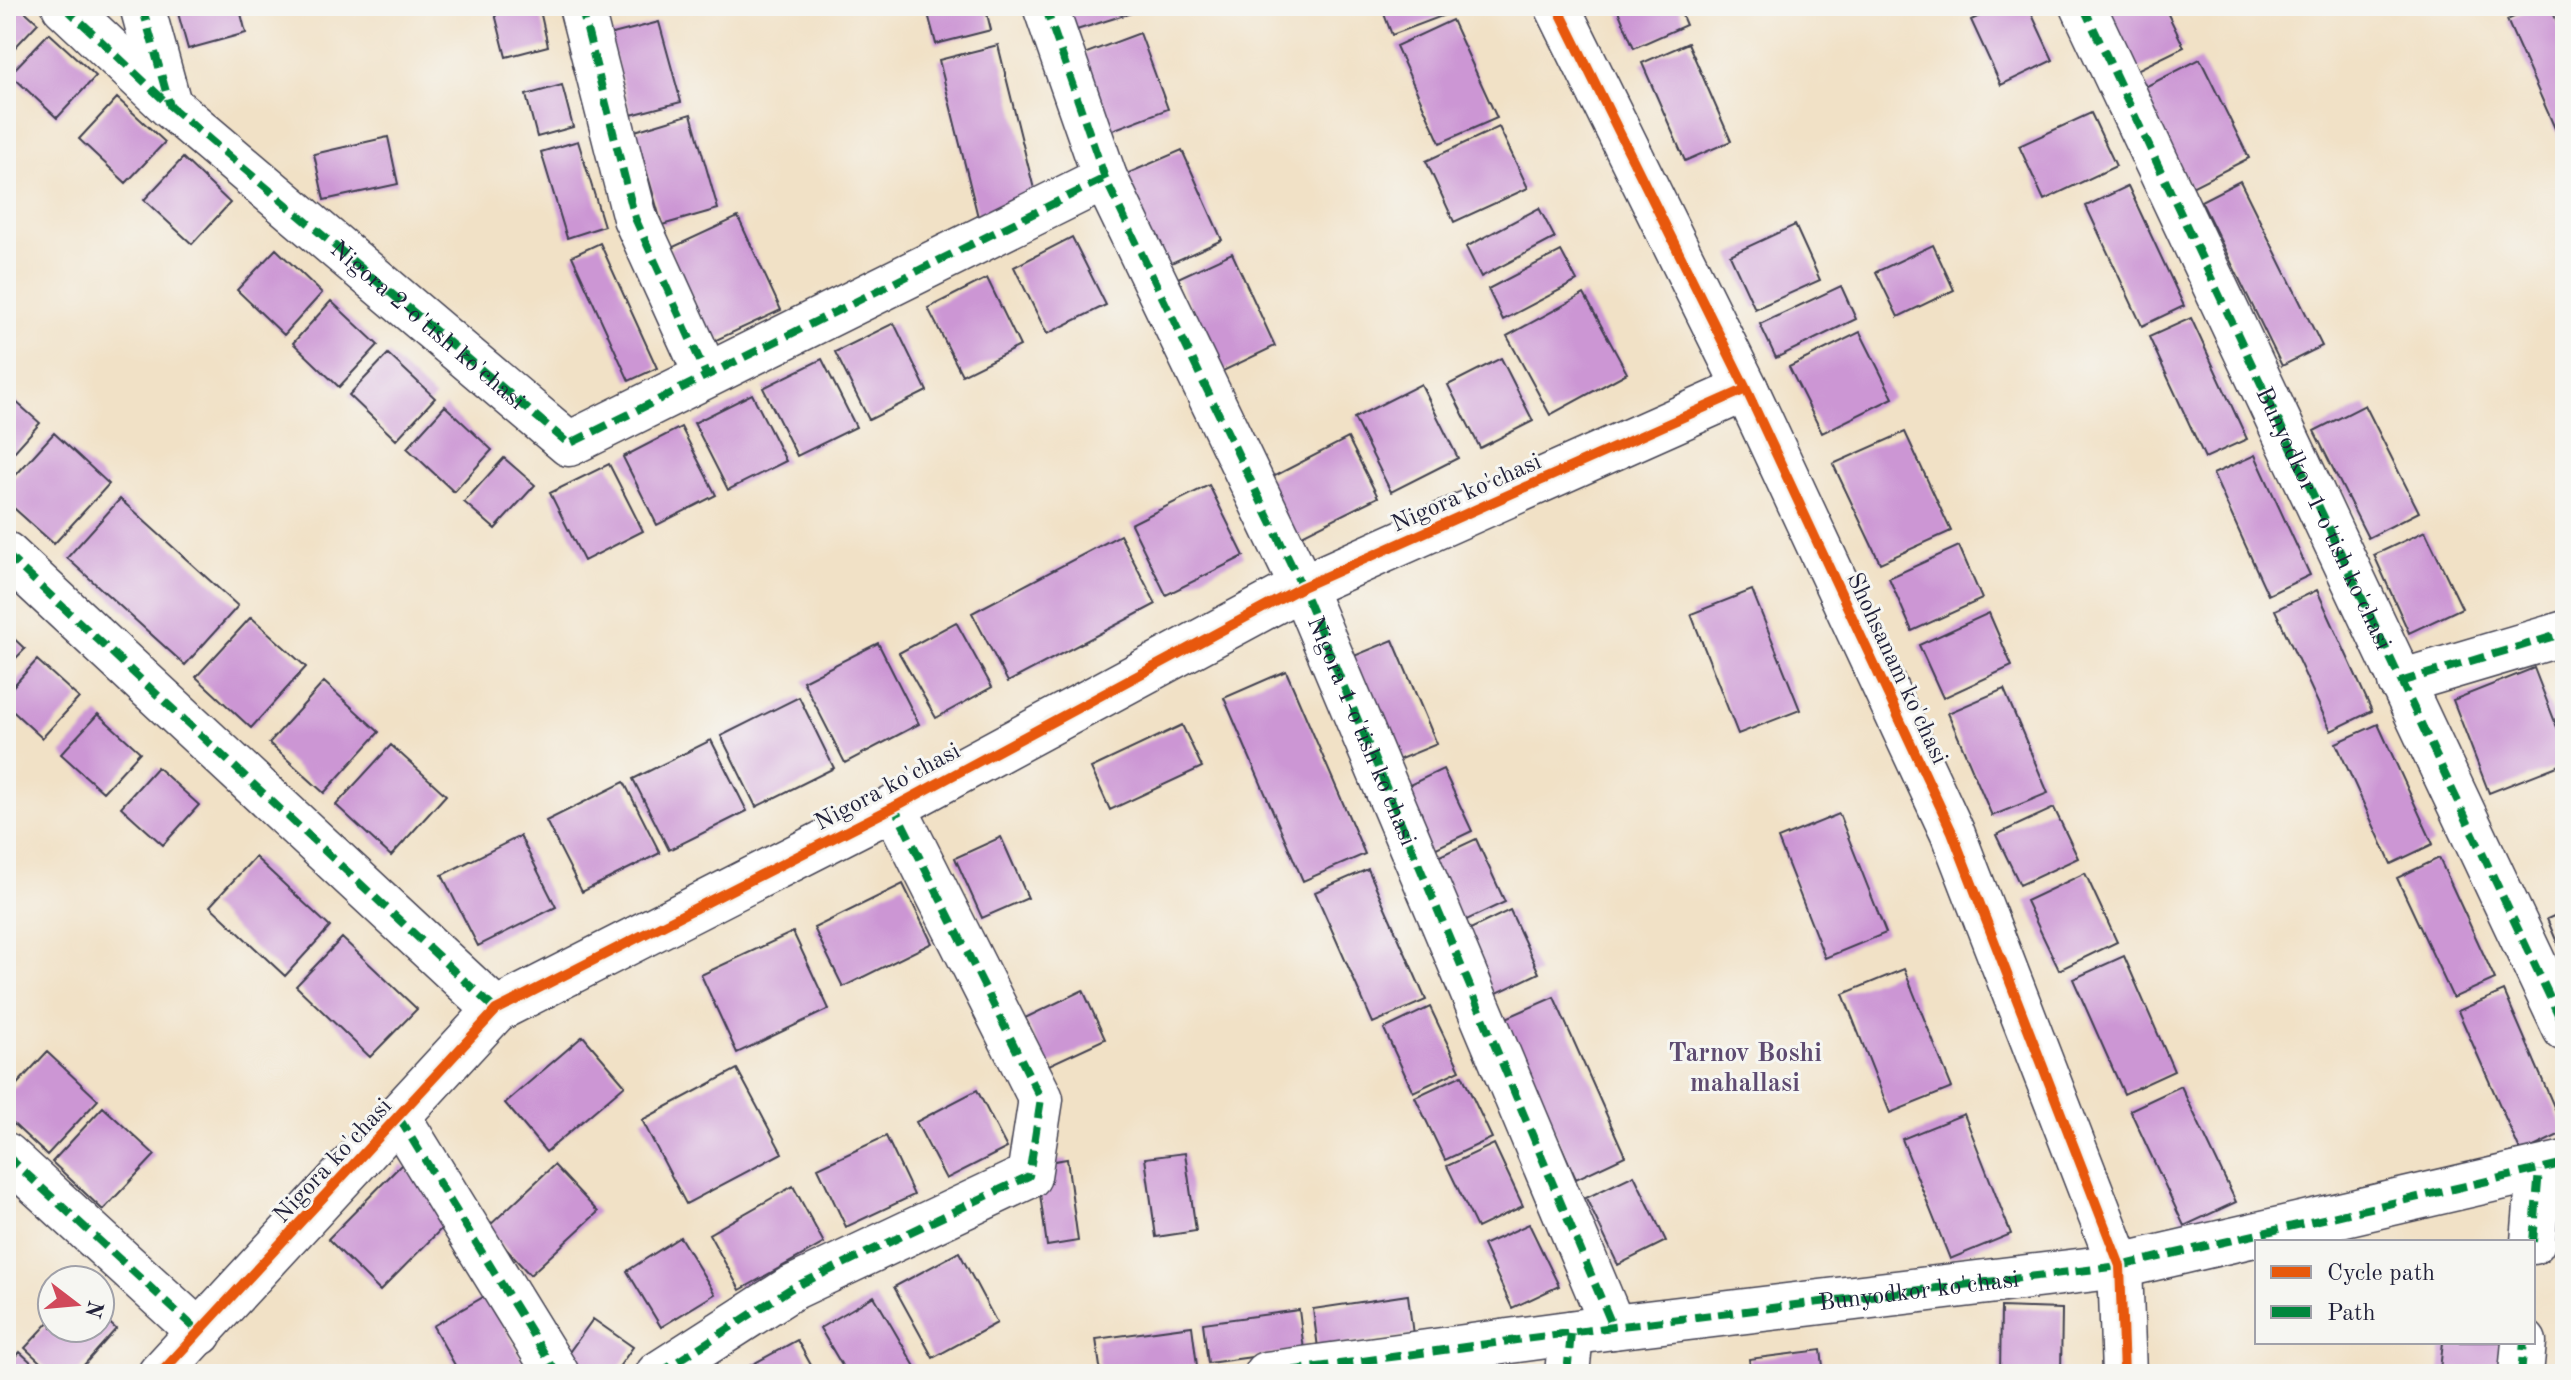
<svg xmlns="http://www.w3.org/2000/svg" width="2571" height="1380" viewBox="0 0 2571 1380" font-family="'Old Standard TT',serif">
	<style>
		.building { fill: #cc96d4 }
		.lines { fill: none; stroke-linecap: round; stroke-linejoin: round }
		.minor-casing { stroke: #413f50; stroke-width: 47 }
		.minor { stroke: #fff; stroke-width: 44 }
		.quiet { stroke: #00873e; stroke-width: 8; stroke-dasharray: 16 8; stroke-linecap: butt }
		.cycleway-casing { stroke: #f6f6f2; stroke-width: 15 }
		.cycleway { stroke: #e8590c; stroke-width: 10 }
		.labels { text-anchor: middle; stroke-width: 6; stroke-linejoin: round; paint-order: stroke }
		.street-label { font-size: 24px; fill: #22223b; stroke: #f6f6f2 }
		.neighbourhood-label { font-size: 26px; font-weight: bold; fill: #5e4b71; stroke: #f6f6f2 }
	</style>
	<rect width="100%" height="100%" fill="#f6f6f2"/>
	<filter id="ink" filterUnits="userSpaceOnUse"><feTurbulence type="fractalNoise" baseFrequency=".0125" numOctaves="2"/><feDisplacementMap in="SourceGraphic" scale="16" xChannelSelector="R" yChannelSelector="G"/><feConvolveMatrix kernelMatrix="1 2 1 2 8 2 1 2 1" color-interpolation-filters="sRGB"/></filter>
	<filter id="wash" filterUnits="userSpaceOnUse"><feTurbulence type="fractalNoise" baseFrequency=".006" numOctaves="4" result="noise"/><feDisplacementMap in="SourceGraphic" scale="32" xChannelSelector="R" yChannelSelector="G"/><feGaussianBlur stdDeviation="1.8" result="paint"/><feColorMatrix in="noise" values="0 0 0 0 0 0 0 0 0 0 0 0 0 0 0 0 0 1.4 0 .05"/><feComposite in="paint" operator="in"/></filter>
	<g filter="url(#wash)">
		<rect width="100%" height="100%" fill="#f1e1c6"/>
		<g id="blocks">
			<path class="building" d="M6,6h13l19,17 -32,34z
				M176,6h63l7,27 -58,16z
				M493,6h46l9,40 -42,11z
				M926,6h59l6,24 -55,14z
				M1058,6h71l2,7 -64,20z
				M1381,6h66l3,7 -58,22z
				M1616,6h62l8,19 -52,23z
				M2001,6h27l25,54 -52,25 -30,-65z
				M2106,6h58l20,41 -47,23z
				M2538,6h12l15,33v112l-58,-131z
				M1452,20l45,98 -57,25 -44,-97z
				M659,22l22,80 -50,13 -22,-80z
				M49,33l47,43 -39,42 -47,-44z
				M1140,33l28,76 -66,25 -29,-76z
				M1688,43l43,98 -46,20 -43,-98z
				M998,45l39,156 -59,16 -39,-157z
				M2200,59l49,99 -59,30 -49,-99z
				M562,85l11,42 -36,10 -11,-42z
				M117,98l48,44 -39,41 -47,-44z
				M2091,113l25,53 -72,34 -25,-54z
				M691,114l27,95 -56,16 -27,-94z
				M1499,127l29,61 -74,34 -28,-61z
				M388,137l10,47 -74,16 -10,-46z
				M578,141l26,85 -37,12 -26,-86z
				M1182,150l40,90 -64,29 -41,-91z
				M183,158l47,45 -38,41 -48,-44z
				M2240,181l82,165 -40,20 -81,-165z
				M2128,186l56,120 -42,20 -56,-120z
				M1539,208l16,30 -74,39 -15,-30z
				M738,217l43,93 -69,32 -43,-93z
				M1795,225l25,55 -65,29 -25,-54z
				M1072,237l34,68 -59,29 -33,-67z
				M600,243l57,125 -28,13 -57,-125z
				M1933,245l21,45 -56,27 -22,-45z
				M276,249l46,44 -38,42 -47,-45z
				M1561,251l16,30 -74,39 -15,-31z
				M1232,253l43,93 -54,26 -43,-94z
				M987,278l33,68 -58,29 -34,-67z
				M1841,286l15,33 -80,39 -16,-34z
				M1584,294l43,79 -77,42 -43,-79z
				M331,301l47,44 -39,42 -46,-44z
				M2191,318l56,121 -42,19 -56,-121z
				M894,323l33,68 -58,29 -34,-68z
				M1860,332l33,66 -71,35 -33,-66z
				M388,354l47,44 -39,42 -47,-45z
				M1501,358l32,63 -53,27 -32,-63z
				M822,359l34,68 -59,29 -34,-68z
				M1421,384l37,74 -67,34 -37,-74z
				M6,393l34,30 -34,38z
				M752,394l34,67 -58,29 -34,-67z
				M2365,405l54,107 -51,26 -54,-107z
				M445,406l47,44 -38,42 -47,-44z
				M681,427l35,68 -59,30 -34,-68z
				M1905,432l46,99 -71,32 -47,-99z
				M54,433l55,51 -55,60 -48,-43v-15z
				M1348,438l30,59 -86,43 -29,-58z
				M2255,455l55,120 -42,20 -55,-121z
				M504,458l31,27 -40,44 -31,-27z
				M609,464l34,67 -59,30 -34,-68z
				M1209,485l35,71 -78,39 -35,-71z
				M120,499l118,107 -53,59 -118,-107z
				M2425,531l37,77 -53,25 -35,-78z
				M1120,535l36,69 -148,78 -36,-69z
				M1959,546l23,53 -70,32 -23,-53z
				M1752,590l48,120 -62,24 -47,-120z
				M2317,590l55,121 -41,20 -56,-121z
				M1989,613l23,53 -69,32 -24,-53z
				M251,617l55,50 -55,61 -55,-51z
				M956,622l36,65 -56,31 -37,-65z
				M6,631l19,18 -19,19z
				M1393,640l44,104 -56,23 -44,-104z
				M878,643l41,81 -74,39 -42,-82z
				M37,660l42,38 -37,40 -36,-33v-11z
				M2534,668l31,80v15l-76,30 -36,-93z
				M1286,671l79,183 -62,27 -79,-183z
				M324,682l55,50 -55,61 -55,-50z
				M2004,689l44,104 -56,23 -44,-103z
				M799,697l35,71 -78,39 -35,-71z
				M98,714l42,38 -37,40 -42,-38z
				M2378,724l55,120 -42,20 -55,-121z
				M1182,725l20,42 -92,43 -19,-42z
				M711,740l36,71 -78,39 -36,-71z
				M391,745l55,50 -55,61 -55,-51z
				M157,767l42,38 -36,40 -42,-38z
				M1443,769l29,62 -46,22 -29,-62z
				M624,782l36,71 -78,39 -36,-71z
				M2054,808l24,50 -58,27 -24,-50z
				M1839,814l47,119 -61,25 -47,-119z
				M520,836l36,71 -78,39 -36,-71z
				M1001,837l27,61 -46,20 -27,-60z
				M1476,839l29,63 -47,22 -29,-63z
				M255,857l75,70 -45,49 -75,-70z
				M2439,858l56,121 -42,19 -56,-120z
				M1368,869l58,131 -53,23 -58,-131z
				M2085,873l32,69 -58,28 -33,-69z
				M903,884l29,59 -89,44 -29,-59z
				M1510,910l29,63 -46,22 -29,-63z
				M2565,911v50l-18,-42z
				M793,932l36,77 -92,44 -36,-78z
				M342,938l75,71 -47,48 -74,-71z
				M2124,956l50,115 -50,23 -51,-115z
				M1904,969l48,119 -62,25 -47,-119z
				M1083,990l22,49 -58,27 -22,-48z
				M2504,991l61,141 -44,21 -63,-142z
				M1554,997l71,159 -49,23 -72,-160z
				M1430,1007l30,63 -47,22 -29,-63z
				M583,1036l42,49 -79,67 -41,-49z
				M47,1052l51,48 -51,55 -41,-38v-21z
				M737,1069l45,84 -96,51 -44,-84z
				M1462,1075l30,63 -47,22 -30,-63z
				M2181,1086l55,116 -52,24 -54,-116z
				M977,1090l30,58 -61,31 -30,-57z
				M103,1107l52,48 -52,55 -51,-48z
				M1964,1114l47,120 -61,25 -48,-120z
				M886,1136l28,59 -68,32 -28,-59z
				M1494,1144l29,62 -46,22 -30,-62z
				M1185,1153l11,78 -40,6 -11,-79z
				M1067,1159l11,82 -31,5 -11,-82z
				M402,1164l52,52 -74,75 -52,-52z
				M554,1165l44,47 -68,63 -43,-47z
				M1634,1175l32,66 -48,24 -32,-67z
				M793,1186l31,57 -84,47 -31,-56z
				M1529,1224l30,62 -47,22 -29,-63z
				M680,1237l35,57 -54,33 -34,-56z
				M959,1252l38,71 -64,35 -39,-71z
				M487,1295l43,79h-70l-27,-48z
				M1408,1295l5,40 -95,13 -5,-39z
				M874,1296l43,74 -8,4h-62l-27,-46z
				M2001,1307l61,2 -1,65h-61z
				M1299,1310l5,40 -96,13 -5,-40z
				M100,1314l16,15 -40,45h-23l-28,-26 27,-29v9h48z
				M593,1319l40,28 -19,27h-41l-13,-9z
				M1192,1326l5,40 -61,8h-35l-5,-35z
				M797,1340l19,34h-81z
				M2443,1342h62l-3,32 -62,-4z
				M1821,1350l3,24h-73l-2,-15z
				M20,1352l24,22h-38v-6z"/>
		</g>
	</g>
	<g filter="url(#ink)">
		<use href="#blocks" fill-opacity="0" stroke="#413f50" stroke-width="2"/>
		<g class="lines">
			<g class="minor-casing">
				<g id="minor">
					<path d="M64,6l106,100 399,338 536,-266"/>
					<path d="M142,6l27,98"/>
					<path d="M581,6l54,212 71,156"/>
					<path d="M1045,6l60,172 197,409 311,740"/>
					<path d="M1557,6l189,383 206,443 168,434 4,108"/>
					<path id="s1" d="M2083,6l482,1023"/>
					<path d="M6,554l490,456"/>
					<path d="M2400,682l165,-49"/>
					<path d="M399,1118l158,256"/>
					<path d="M6,1155l194,178"/>
					<path d="M2533,1242l6,-72"/>
					<path d="M160,1374l336,-364 398,-203 408,-220 444,-198"/>
					<path d="M658,1374l132,-85 239,-113 12,-77 -147,-292"/>
					<path id="s2" d="M1266,1374l347,-47 507,-61 445,-103"/>
					<path d="M1567,1374l4,-41"/>
					<path d="M2521,1374l3,-32"/>
				</g>
			</g>
			<use href="#minor" class="minor"/>
			<g class="quiet">
				<path id="s3" d="M64,6l106,100 399,338 536,-266"/>
				<path d="M142,6l28,100"/>
				<path d="M581,6l54,212 71,156"/>
				<path id="s4" d="M1045,6l60,172 197,409 311,740"/>
				<path d="M2083,6l482,1023"/>
				<path d="M6,554l490,456"/>
				<path d="M2400,682l165,-49"/>
				<path d="M399,1118l158,256"/>
				<path d="M6,1155l194,178"/>
				<path d="M2533,1242l6,-72"/>
				<path d="M658,1374l132,-85 239,-113 12,-77 -147,-292"/>
				<path d="M1266,1374l347,-47 507,-61 445,-103"/>
				<path d="M1567,1374l4,-41"/>
				<path d="M2521,1374l3,-32"/>
			</g>
			<g class="cycleway-casing">
				<path id="cycleway" d="M1557,6l189,383 206,443 168,434 4,108
					M160,1374l336,-364 398,-203 408,-220 444,-198"/>
			</g>
			<use href="#cycleway" class="cycleway"/>
		</g>
	</g>
	<g class="labels">
		<g class="street-label">
			<text dy="8" stroke="none"><textPath href="#s3" startOffset="484">Nigora 2-o'tish ko'chasi</textPath></text>
			<text transform="translate(1466 492) rotate(-24)" y="8">Nigora ko'chasi</text>
			<text dy="8" stroke="none"><textPath href="#s1" startOffset="566">Bunyodkor 1-o'tish ko'chasi</textPath></text>
			<text transform="translate(1898 668) rotate(65)" y="8">Shohsanam ko'chasi</text>
			<text dy="8" stroke="none"><textPath href="#s4" startOffset="792">Nigora 1-o'tish ko'chasi</textPath></text>
			<text transform="translate(887 786) rotate(-28)" y="8">Nigora ko'chasi</text>
			<text transform="translate(332 1160) rotate(-47)" y="8">Nigora ko'chasi</text>
			<text dy="8" stroke="none"><textPath href="#s2" startOffset="658">Bunyodkor ko'chasi</textPath></text>
		</g>
		<g class="neighbourhood-label">
			<text x="1745" y="1061">Tarnov Boshi<tspan x="1745" dy="30">mahallasi</tspan></text>
		</g>
	</g>
	<rect width="2571" height="1380" fill="none" stroke="#f6f6f2" stroke-width="32"/>
	<rect x="2255" y="1240" width="280" height="104" fill="#f6f6f2" stroke="#a1a1a9" stroke-width="2"/>
	<rect x="2271" y="1266" width="40" height="12" fill="#e8590c" stroke="#a1a1a9" stroke-width="2"/>
	<text x="2327" y="1280" font-size="24" fill="#22223b">Cycle path</text>
	<rect x="2271" y="1306" width="40" height="12" fill="#00873e" stroke="#a1a1a9" stroke-width="2"/>
	<text x="2327" y="1320" font-size="24" fill="#22223b">Path</text>
	<g transform="translate(76 1304) rotate(106)"><circle r="38" fill="#f6f6f2" stroke="#a1a1a9" stroke-width="2"/>
	<path d="M0-6L14 30L0 20L-14 30Z" fill="#d1495b"/>
	<text y="-12" font-size="22" font-weight="bold" text-anchor="middle" fill="#22223b">N</text>
	</g>
</svg>
